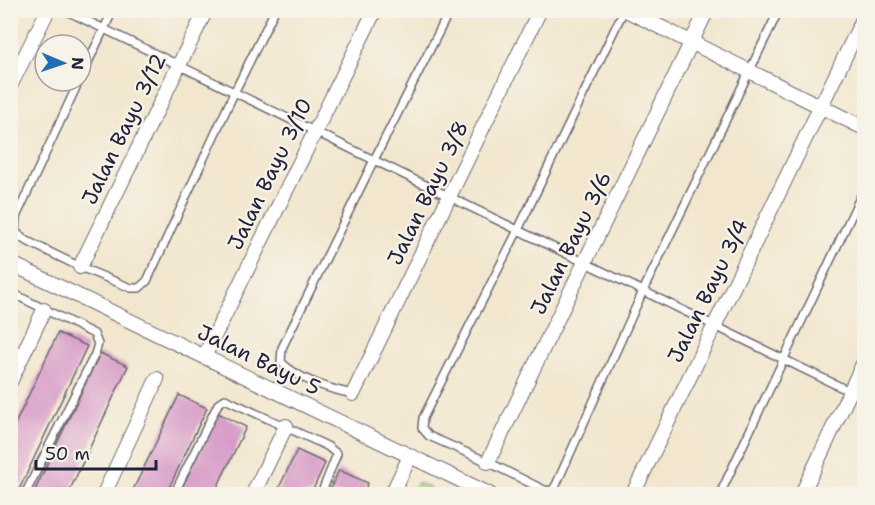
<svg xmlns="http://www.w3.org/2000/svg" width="875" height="505" viewBox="0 0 875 505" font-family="'Shantell Sans',sans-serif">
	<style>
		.green { fill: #addb88; stroke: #687e62; stroke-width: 1.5 }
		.building { fill: #d595c5 }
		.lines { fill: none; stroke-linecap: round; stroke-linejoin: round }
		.service-casing { stroke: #6b676e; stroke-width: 10 }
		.minor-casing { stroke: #6b676e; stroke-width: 16 }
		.service { stroke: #fff; stroke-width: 7 }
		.minor { stroke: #fff; stroke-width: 14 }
		.labels { text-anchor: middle; stroke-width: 4.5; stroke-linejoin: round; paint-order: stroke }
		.street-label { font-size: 21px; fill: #22223b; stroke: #f7f3e8 }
	</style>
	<rect width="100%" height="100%" fill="#f7f3e8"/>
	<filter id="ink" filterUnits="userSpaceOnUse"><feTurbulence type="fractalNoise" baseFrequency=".0167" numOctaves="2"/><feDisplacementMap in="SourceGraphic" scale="12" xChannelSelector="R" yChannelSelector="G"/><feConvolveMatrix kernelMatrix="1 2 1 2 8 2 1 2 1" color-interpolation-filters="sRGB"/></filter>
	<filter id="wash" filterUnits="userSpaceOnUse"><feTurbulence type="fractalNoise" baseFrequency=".008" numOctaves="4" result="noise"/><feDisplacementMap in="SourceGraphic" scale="24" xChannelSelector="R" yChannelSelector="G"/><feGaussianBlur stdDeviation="1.35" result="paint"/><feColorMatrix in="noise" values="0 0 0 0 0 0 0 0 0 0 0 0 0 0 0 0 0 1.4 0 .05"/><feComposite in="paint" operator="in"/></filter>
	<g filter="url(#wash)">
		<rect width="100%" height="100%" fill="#f2e6ce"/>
		<path class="green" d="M418,483l23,11h-29z"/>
		<g id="blocks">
			<path class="building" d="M58,333l29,13 -70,148h-7v-59z
				M100,353l28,13 -60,128h-35z
				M179,395l28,13 -41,86h-35z
				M218,413l28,14 -32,67h-35z
				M297,450l28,13 -14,31h-35z
				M339,470l29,13 -6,11h-34z"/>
		</g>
	</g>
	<g filter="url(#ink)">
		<use href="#blocks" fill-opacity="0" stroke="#6b676e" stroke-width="1.5"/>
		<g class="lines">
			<g class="service-casing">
				<path id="service" d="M65,10l786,382
					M624,10l-106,220 -95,188 -1,10 7,8 59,26 56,28 8,1 4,-6 87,-194 136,-281
					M81,77l32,-67
					M79,81l-63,136 -1,14 8,8 57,28 51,21h8l8,-7 87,-188 41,-83
					M10,292l84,42 4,10 -3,10 -70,140
					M353,394c-24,-5 -55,-15 -72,-32l1,-14 92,-188 76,-150
					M174,494l44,-90 7,-5 102,47 10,8 -16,40
					M720,494l144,-305"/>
			</g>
			<g class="minor-casing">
				<path id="minor" d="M626,10l238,118
					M10,86l38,-76
					M10,263l479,231
					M80,267l126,-257
					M204,357l171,-347
					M10,382l34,-72
					M353,394l187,-384
					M488,462l219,-452
					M104,494l53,-115
					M253,494l33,-68
					M392,494l18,-38
					M633,494l231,-477
					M802,494l62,-132"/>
			</g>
			<use href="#service" class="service"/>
			<use href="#minor" class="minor"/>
		</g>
	</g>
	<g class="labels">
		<g class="street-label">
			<text transform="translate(124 129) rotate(-64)" y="7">Jalan Bayu 3/12</text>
			<text transform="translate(270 174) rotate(-64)" y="7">Jalan Bayu 3/10</text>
			<text transform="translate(428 193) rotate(-64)" y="7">Jalan Bayu 3/8</text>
			<text transform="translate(571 243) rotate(-64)" y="7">Jalan Bayu 3/6</text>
			<text transform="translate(708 291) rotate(-64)" y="7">Jalan Bayu 3/4</text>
			<text transform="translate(259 360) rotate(26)" y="7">Jalan Bayu 5</text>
		</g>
	</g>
	<rect width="875" height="505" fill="none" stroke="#f7f3e8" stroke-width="36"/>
	<g transform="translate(63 63) rotate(92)"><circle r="28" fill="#f7f3e8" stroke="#a29fa3" stroke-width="1.5"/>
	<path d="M0-4.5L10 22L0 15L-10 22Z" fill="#1f6fb2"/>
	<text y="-9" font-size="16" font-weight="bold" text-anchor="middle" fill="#22223b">N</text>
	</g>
	<path d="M36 460v9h120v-9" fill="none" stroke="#22223b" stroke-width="3"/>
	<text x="45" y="460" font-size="18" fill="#22223b" stroke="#f7f3e8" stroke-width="4.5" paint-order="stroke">50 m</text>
</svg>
